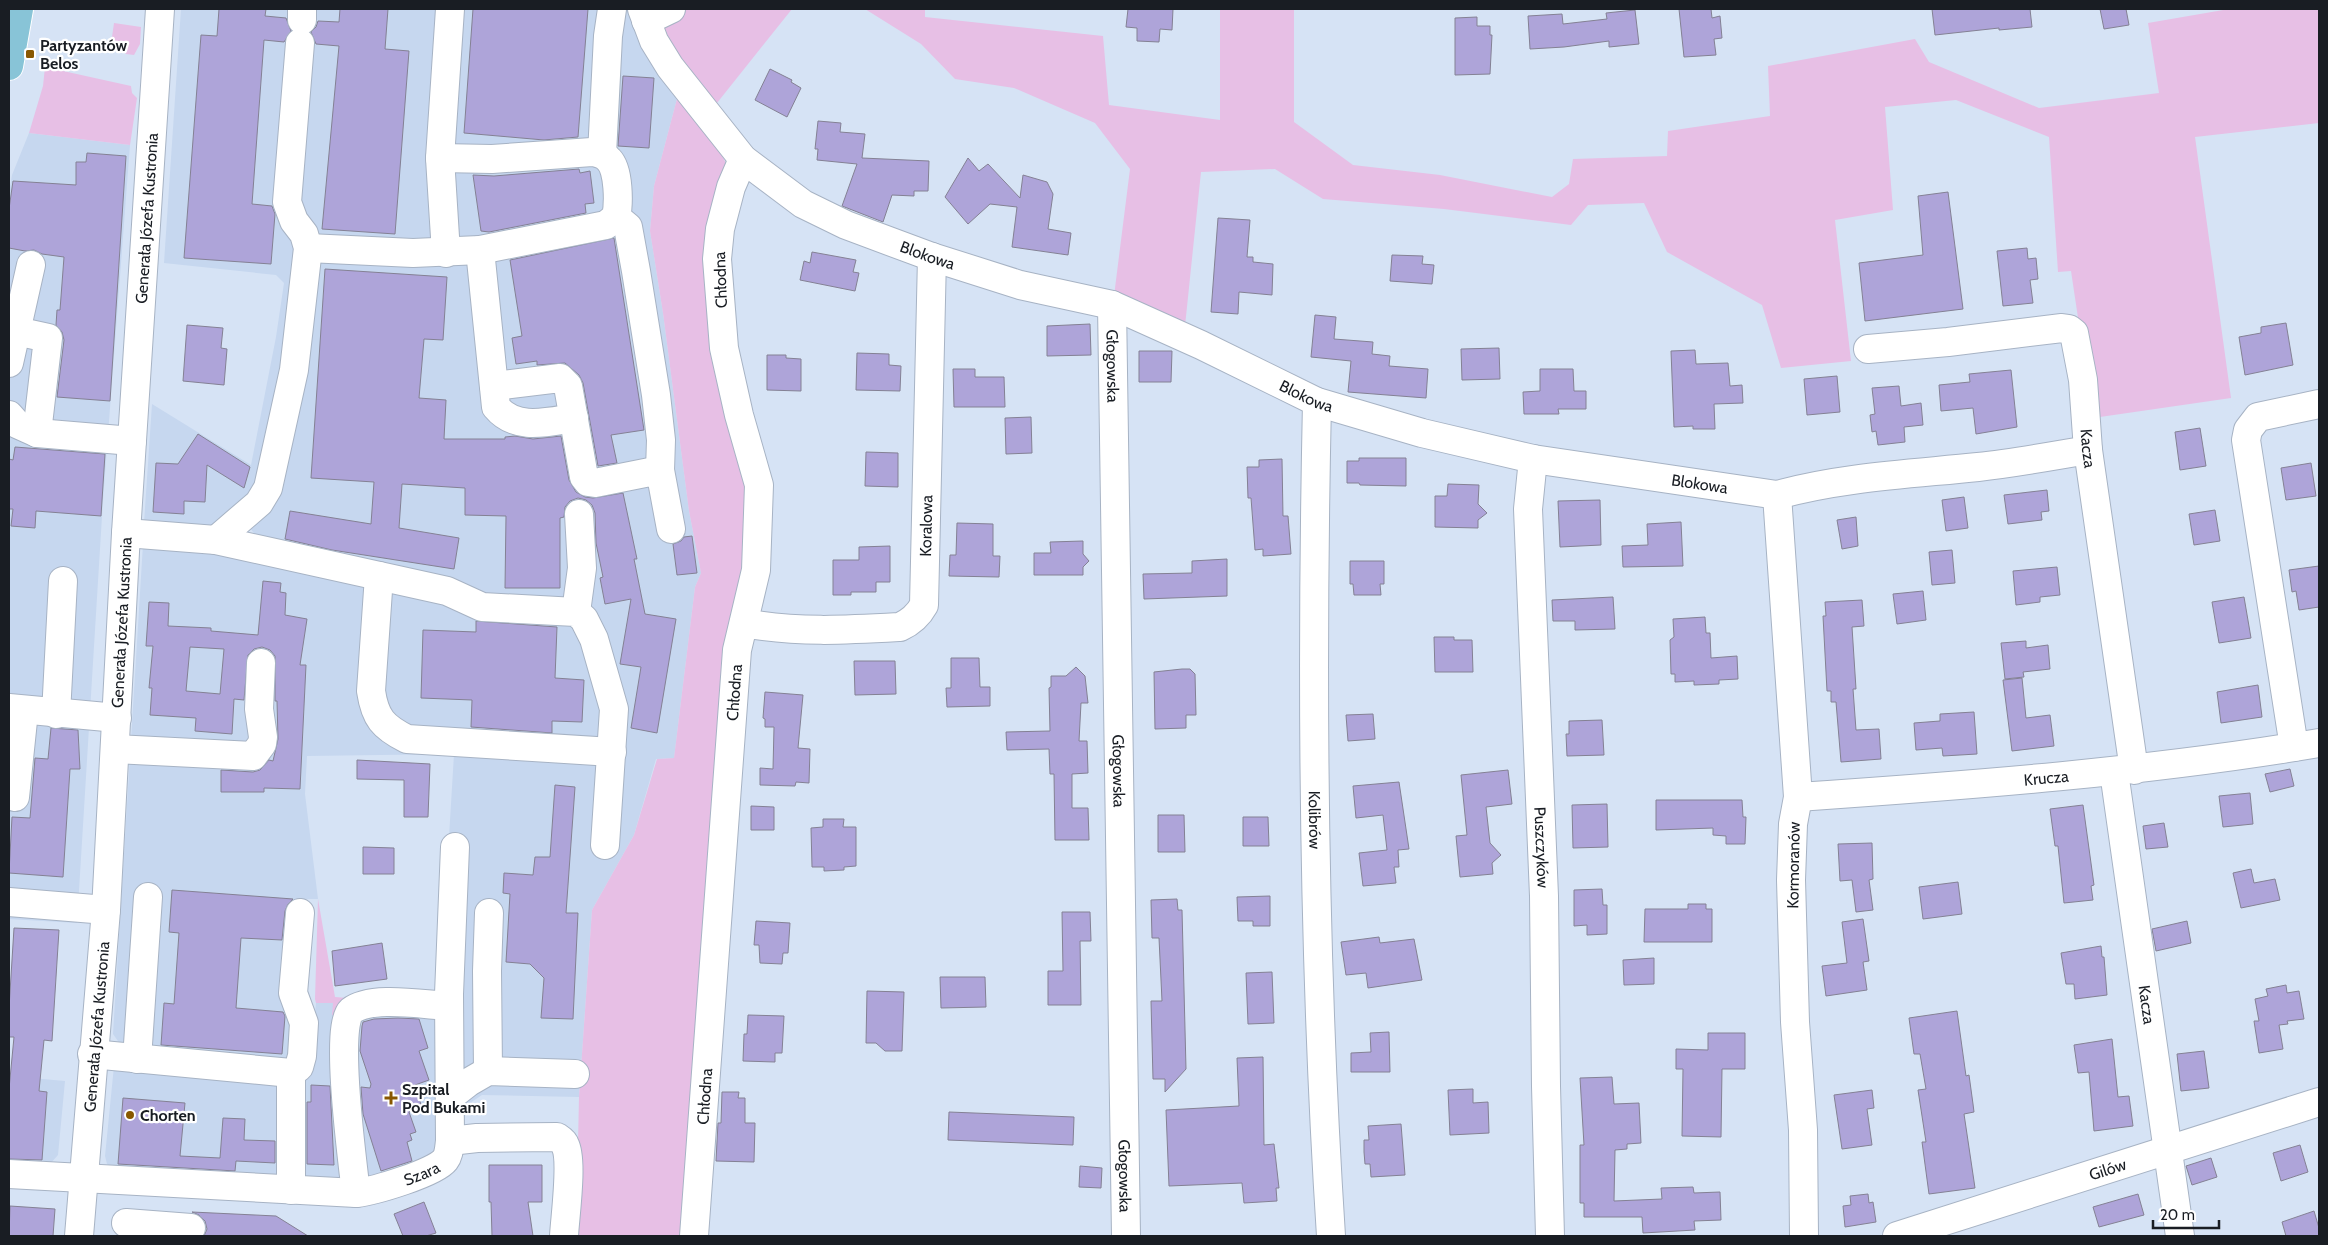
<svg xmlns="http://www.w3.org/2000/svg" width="2328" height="1245" viewBox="0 0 2328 1245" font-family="Cabin,sans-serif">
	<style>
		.built { fill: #c6d7ef }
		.green { fill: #e7bfe5 }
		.building { fill: #aea4d9; stroke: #848194; fill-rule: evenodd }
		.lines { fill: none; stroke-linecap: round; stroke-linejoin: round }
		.minor-casing { stroke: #a7b3c4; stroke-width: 30 }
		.major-casing { stroke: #fff; stroke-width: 30 }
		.minor { stroke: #fff; stroke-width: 28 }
		.major { stroke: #88c4d7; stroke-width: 28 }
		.poi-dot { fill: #895800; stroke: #fff; stroke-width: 2 }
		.labels { text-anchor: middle; stroke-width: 4.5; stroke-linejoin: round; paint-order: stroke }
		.poi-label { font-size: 16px; font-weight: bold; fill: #191d23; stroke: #fff; text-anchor: start }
		.street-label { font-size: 16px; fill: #191d23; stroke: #fff }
	</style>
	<rect width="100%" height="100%" fill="#d6e3f5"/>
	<path class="built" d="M181,9h451l46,86 -24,91 -4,45 13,82 26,198 12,62 -6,14 -21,171 -18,1 -22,76 -42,75 -13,187 -97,-2 -12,8 -12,12 -9,-278 5,-83 -147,2 -2,38 13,105h-22l-8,112 5,5 -5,44 -168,-16 -7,-10 30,-490 117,-3 -24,-31 -23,15 -69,-2 8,-119 99,61 25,-128 8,-54 -8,-8 -112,-12z
		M29,133l101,12 -27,355 -26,423 -68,-4v-726l3,-18z
		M347,998l92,1 -3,157 -63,24 -261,-11 -5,-5 -2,-8 9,-90 169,16 28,-69h4l1,-10h17l8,12 -2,-11z
		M9,1076l56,5 -7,74 -8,9h-41z"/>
	<path class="green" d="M684,9h108l-79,99 -50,-73 2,-9z
		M865,9h60v8l178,19 6,69 111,15v-111h74v113l59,43 87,10 112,22 17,-13 4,-25 94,-3 1,-25 102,-15 -2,-50 147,-27 14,23 110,46 120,-15 -11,-70 81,-14h90v114l-124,14 36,261 -138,20 -22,-147 -13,1 -9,-135 -93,-37 -71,7 8,103 -58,10 16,141 -70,7 -19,-63 -95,-53 -23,-49 -56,2 -17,20 -127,-16 -121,-10 -48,-30 -74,3 -16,154 -71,-30 16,-127 -35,-46 -81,-35 -59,-9 -34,-35z
		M114,23l27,4 -1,17 -6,11 -8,-1 -14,-17z
		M45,67l86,19 1,7 5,5 -7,47 -101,-12 14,-47z
		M678,95l44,59 5,13 -14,63 39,254 -64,752h-112l3,-139 13,-187 42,-75 23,-76 17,-1 21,-171 6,-14 -12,-62 -26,-198 -13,-82 4,-45z
		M318,899l17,98 12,1 -8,6 2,11h-9l1,-12h-17l-1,-4z"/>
	<path class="building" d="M219,9h47l-1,7 21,2 5,13 -7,11 -20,-2 -12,164 20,2 3,8 -4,50 -87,-6 17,-223 16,1z
		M340,9h48l-3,40 24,2 -14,183 -73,-5 17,-183 -23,-2 -5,-12 5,-5 2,-6 21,1z
		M473,9h115l-10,128 -34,3 -80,-7z
		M1128,9h45l-1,21 -12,-1 -1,13 -22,-1v-13l-11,-1z
		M1679,9h32l1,9 8,-2 2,22 -8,1 2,16 -32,2z
		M1932,9h98l2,18 -33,3v-2l-64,7z
		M2100,9h26l3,16 -25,4z
		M1635,10l4,34 -30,3v-6l-45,6 -34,2 -2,-33 34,-2 1,10 44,-5 -1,-6z
		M1477,17v9h13v9h2l-2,39 -35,1v-57z
		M770,69l22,11 -1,2 10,6 -14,29 -32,-17z
		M623,76l31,2 -5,70 -31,-2z
		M818,121l23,2 -1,9 25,2 -3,24 67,3 -1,30h-14v5l-22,-1 -9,27 -41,-16 15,-42 -40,-4 1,-11h-3z
		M87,153l39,3 -16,245 -53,-4 7,-57 -2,-8 -6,-7 1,-15h3l4,-53 -22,-3 -8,-4 -9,1 -16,-3v-39l4,-28 63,4v-23h10z
		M968,158l11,13 9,-7 32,34 3,-23 24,7 6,12 -5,35 23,4 -3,22 -56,-8 5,-40 -27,-3 -22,20 -23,-27z
		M579,169l1,4 10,-2 4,32 -9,1 1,9 -97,19 -8,-1 -8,-56 21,1z
		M1948,192l15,117 -98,12 -6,-58 64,-8 -5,-59z
		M1218,218l32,2 -3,37h6v5l20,2 -1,31 -33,-3 -1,22 -27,-2z
		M614,238l30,192 -33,5 6,28 -19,3 -15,-83 -4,-8 -14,-12 -28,2v-4l-21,3 -4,-26 10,-2 -12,-76z
		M2027,248l1,11 8,-1 2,21 -8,1 3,23 -30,3 -6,-55z
		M812,252l44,8 -3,12 6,1 -4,18 -55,-11 4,-19 6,2z
		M1392,255l31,1 -1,8 12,1 -2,19 -42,-3z
		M325,269l122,8 -4,63 -19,-1 -5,59 27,2 -2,39h61v-2l10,-1 18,3 28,-3 8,44 7,12 9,5 8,1 30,-5 14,66h-3l11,55 31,5 -19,114 -26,-5 10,-61 -21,-3 11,-65 -26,5 -5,-26 3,-1 -7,-34 -1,-30 -3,-8 -6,-5 -8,-2 -8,3 -5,6 -1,10 -4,1v70h-55l1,-72 -41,-1v-27l-63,-4 -3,44 60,10 -5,31 -122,-19 -47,-11 5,-28 81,13 3,-42 -63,-4z
		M1315,315l21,2 -2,22 39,3 -1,12 18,2 -1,10 39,3 -2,29 -78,-6 3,-31 -40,-4z
		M2286,323l7,42 -48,10 -6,-38 22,-4v-6z
		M1090,324l1,31 -44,1v-30z
		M187,325l36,3 -2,20 6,1 -3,36 -41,-4z
		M1499,348l1,31 -38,1 -1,-31z
		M1695,350l1,14 32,-1 2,23 12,-1 1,18 -29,1 1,25h-22v-3l-19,1 -3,-76z
		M1139,351h33l-1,31h-32z
		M857,353l32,1v11l12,1 -1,25 -44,-1z
		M767,355h19v3l15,1v32l-34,-1z
		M953,369h22v8h29l1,30h-51z
		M1540,369h33l1,22h12v18h-28l1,5h-35l-1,-22 17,-1z
		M2011,370l6,57 -41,7 -3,-26 -32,3 -2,-26 31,-3 -1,-8z
		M1837,376l3,36 -33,3 -3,-36z
		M1899,386l2,20 20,-3 2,22 -19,2 1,15 -27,3 -2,-14 -4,1 -2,-17 5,-1 -3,-26z
		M1031,417l1,36 -26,1 -1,-36z
		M2200,428l6,38 -26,4 -5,-38z
		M198,434l52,33 -6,21 -37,-23 -2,37 -21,-1v13l-31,-2 3,-49 22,1z
		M15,447l90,7 -4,62 -65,-5 -1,17 -24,-2 2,-17h-4v-50l4,1z
		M866,452l32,1v34l-33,-1z
		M1359,458h47v28l-46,-1 -1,-2h-12v-22h12z
		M1282,459l1,57h5l3,38 -28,2v-7l-8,1 -4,-52h-3l-1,-31h12v-7z
		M2311,463l5,33 -30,4 -5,-32z
		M1448,484l31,1 -1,19 9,9 -9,7v8l-43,-1v-31h12z
		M2047,490l2,21 -8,1 1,8 -34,4 -4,-29z
		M1964,497l4,31 -22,3 -4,-31z
		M1600,500l1,45 -41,2 -2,-46z
		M2215,510l5,31 -26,4 -5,-31z
		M1856,517l2,29 -16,3 -5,-29z
		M1681,522l2,44 -60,1 -1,-21 26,-1 -1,-21z
		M957,523l36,1v32h7l-1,21 -50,-1 1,-21h6z
		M692,536l5,37 -20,2 -4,-31 8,-3 3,-4z
		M1083,541v13l6,7 -6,6v8h-49v-22h17l-1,-11z
		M890,546v36h-14v10h-25v3h-18v-35h26v-13z
		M1952,550l3,33 -23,2 -3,-33z
		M1227,559v37l-83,3 -1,-25 49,-1v-12z
		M1350,561h34v23h-4l1,11h-27l-1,-11h-3z
		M2319,566v41l-20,3 -3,-19 -4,1 -3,-22z
		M2057,567l3,28 -20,2v5l-24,3 -3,-34z
		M263,581l18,2 -1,9 6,1 -1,22 22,4 -7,46h6l-6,124 -36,-1v4h-43v-22l32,2 7,-2 9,-10 4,1 5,-22 -1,-38h-2v-45l-5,-6 -8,-3 -8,2 -6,6 -4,45 -10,-1 -2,35 -37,-3 1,-13 -46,-3 2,-27h-3l4,-42h-7l3,-44 20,1 -1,23 43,2v3l47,4zM190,647l34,2 -4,45 -34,-3z
		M1923,591l3,29 -29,4 -4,-30z
		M1613,597l2,32 -40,1v-9h-22l-1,-21z
		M2244,597l7,41 -32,5 -7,-41z
		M1862,600l2,26 -12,1 4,62h-3l3,41 23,-1 2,30 -40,3 -5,-60h-5v-11h-4l-4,-75h3l-1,-14z
		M1705,617l1,16h4l1,25 26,-2 1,23 -19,1v4l-25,1v-4l-19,1v-8h-4l-1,-34 4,-3 -1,-18z
		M476,621l81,6 -2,51 29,2 -2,42 -30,-1v12l-81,-6 1,-27 -51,-2 2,-68 53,2z
		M1434,637h20v3h18l1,32h-38z
		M2026,641v7l22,-3 2,24 -27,3 1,5 -19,2 -4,-36z
		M951,658h28l1,29h10v19l-43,1 -1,-19h5z
		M854,661h41l1,33 -41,1z
		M1076,667l9,9 3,27h-7l-2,38h8l1,32 -16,1v34h16l1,32h-34l-1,-66h-4l-1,-25 -42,1 -1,-18 44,-1 -1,-43 2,-1v-11h15z
		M1182,669h8l5,5 1,41h-10v13l-31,1 -1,-57z
		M2022,678l4,40 24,-3 4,31 -42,5 -9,-71z
		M2258,685l4,32 -41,6 -4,-31z
		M765,692l38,3 -5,53 12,1 -1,34 -13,-1 -1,4 -35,-1v-17l13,1 1,-42h-9v-8l-2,-1z
		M1974,712l3,42 -34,2 -1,-8 -26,2 -2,-27 26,-2v-7z
		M1373,714l2,25 -27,2 -2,-26z
		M1602,720l2,35 -37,1 -1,-22h3v-13z
		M51,728l27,2 2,39h-10l-7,108 -54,-4 3,-56 18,1 5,-60 13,1z
		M357,760l73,4 -2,53h-24v-37l-47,-1z
		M2290,769l4,17 -24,6 -5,-18z
		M1508,770l4,34 -26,3 4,36 11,12 -9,8 1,11 -33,3 -4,-41 11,-1 -6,-60z
		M1399,782l10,67 -11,1 1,17h-5l2,16 -33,3 -4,-33 28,-3 -4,-35 -27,3 -3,-32z
		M555,785l20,2 -9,126h12l-5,106 -32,-1 3,-40 -14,-14 -24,-2 4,-68 -7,-1 1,-20 29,2 2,-18h15z
		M2250,793l3,31 -30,3 -4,-31z
		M1656,800h86l1,17h3l-1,27h-19v-8l-13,-1v-7l-57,2z
		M1607,804l1,43 -35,1 -1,-43z
		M2083,805l11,80 -3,1 2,14 -29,3 -6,-57h-3l-5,-37z
		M751,806l23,1v23h-23z
		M1158,815h26l1,37h-27z
		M1243,817h25l1,29h-26z
		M823,819h21l-1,8h13v39l-12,1v3l-20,1v-4h-12l-1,-39 12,-1z
		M2164,823l4,24 -22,2 -3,-23z
		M1872,843l1,36 -4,1 4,30 -17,2 -4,-32 -12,1 -2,-37z
		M363,847l31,1v26h-31z
		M2251,869l3,14 21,-4 5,21 -39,8 -8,-35z
		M1958,882l4,32 -39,5 -4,-32z
		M1602,889l1,16h4v29l-20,1v-10l-13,1v-36z
		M172,890l121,9 -5,5 -3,7 -3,29 -41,-2 -5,70 47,4 2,4 -3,38 -121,-9 3,-42 10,1 5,-71 -10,-1z
		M1270,896v30h-17v-5h-15l-1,-24z
		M1177,899l1,11h4l4,159 -21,23v-13h-12l-2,-78h11l-3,-63h-7l-1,-38z
		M1688,904h18v5h6v33h-68l1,-33h43z
		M1062,912h28l1,29h-11l1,64h-33v-34h15z
		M1863,919l6,42 -6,1 4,28 -41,6 -4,-30 25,-3 -5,-41z
		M756,921l34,2 -2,30h-5l-1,11 -22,-1 -1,-18h-5z
		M2187,921l4,22 -35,8 -4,-22z
		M14,928l45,2 -7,111 -8,-1 -5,51 8,1 -5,68 -33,-1v-70l5,-52h-5v-29z
		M1379,937l1,6 34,-4 8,41 -54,8 -2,-15 -20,2 -5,-33z
		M382,943l5,36 -52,7 -3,-35z
		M2101,946l1,11h2l3,38 -32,4 -1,-15h-8l-5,-31z
		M1654,958v26l-30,1 -1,-25z
		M1272,972l2,51 -26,1 -2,-51z
		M940,977h45l1,30 -45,1z
		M2286,985l1,8 12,-2 5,28 -17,2 1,3 -9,1 4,24 -24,4 -5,-32h5l-4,-22 13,-3 -2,-7z
		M867,991l37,1 -2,59h-17l-9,-8h-10z
		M1957,1011l9,65 3,-1 4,29 1,8 -10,2 11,74 -46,6 -7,-52h4l-8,-52 8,-1 -6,-35h-6l-5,-36z
		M748,1015l36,1 -2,37h-7v9l-32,-1 1,-27h3z
		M398,1018l21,1 9,29 -9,3 10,29 -14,5 7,23 -13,4 7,20 -6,2 2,6 -5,2 5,19 -31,10 -18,-57 -2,-27 9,1 1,-4 -11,-33 2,-25 1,-4 11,-3z
		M1389,1032l1,40h-39v-19l20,-1 -1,-19z
		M1708,1033h37v36h-23l-1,68 -39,-1 1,-67h-7v-20l32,1z
		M2112,1039l6,58 11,-1 4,30 -39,5 -5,-59 -11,1 -4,-28z
		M2204,1051l5,37 -28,3 -4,-37z
		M1263,1057l1,88 10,-1 5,44h-3l1,13 -33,2 -2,-20 -73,3 -3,-76 73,-4 -2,-48z
		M1612,1077l2,27 25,-1 2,40 -14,1v5l-12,1 -1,51 48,-2 -1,-11 32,-1 1,6 26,-1 1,28 -27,1 1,9 -52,3 -1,-16h-58v-14h-4v-58h4l-4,-67z
		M311,1085l19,1 4,79 -27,-1v-62h4z
		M1473,1089v14l15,-1 1,31 -39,2 -2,-45z
		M1872,1090l2,18 -7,1 5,36 -30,4 -8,-54z
		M722,1092h17l-1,6h7v25h10l-1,39 -38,-1 2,-38h3z
		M123,1098l62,5 -5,53 40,2 3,-40 22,1 -1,21 31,1v22l-39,-2 -1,10 -117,-7z
		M949,1112l125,5 -1,28 -125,-5z
		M1401,1124l4,51 -34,2 -1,-13h-5l-1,-12v-12h5l-1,-14z
		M2300,1145l8,27 -27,9 -8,-28z
		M2211,1158l6,19 -25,8 -6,-19z
		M489,1165h53v37h-14l5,34h-41l-1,-34h-2z
		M1080,1166l22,2 -1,20 -22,-1z
		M1868,1194l1,9 4,-1 3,20 -31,5 -2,-21 8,-1 -1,-9z
		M2138,1194l6,21 -45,12 -6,-20z
		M424,1202l12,31 -10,3h-23l-9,-22z
		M10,1206l45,3 -2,27h-44z
		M2314,1211l5,17v8h-33l-4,-14z
		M192,1212l84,4 32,20h-104l3,-7 -2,-8 -6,-6z"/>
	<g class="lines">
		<g class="minor-casing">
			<g id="minor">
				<path id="s1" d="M642,9l12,32 16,26 73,92 60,45 43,21 86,32 88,28 92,20 89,40 116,57 105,31 111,26 244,36c65,-18 134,-21 201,-28 37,-4 74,-11 110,-17"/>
				<path d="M302,20v-11"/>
				<path d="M646,21l25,-12"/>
				<path d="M602,154l6,-118 4,-27"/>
				<path d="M616,217l12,10 8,44 20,124 5,45 -1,30"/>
				<path d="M308,248l105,5 67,-3 126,-25 10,-8c3,-13 3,-47 -7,-57 -4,-5 -11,-7 -17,-8l-100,7 -52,-1"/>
				<path d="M480,250l16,157c20,24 51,15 78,11"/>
				<path d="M446,253l-6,-95 10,-149"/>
				<path id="s2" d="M1112,305l14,931"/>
				<path d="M16,331l32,7 -11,95"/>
				<path id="s3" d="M1868,349l80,-7 114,-14 7,1 5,4 9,47 5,70 46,320"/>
				<path d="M9,363l22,-98"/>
				<path d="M494,386l66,-8 8,8 16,91 4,5 7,1 65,-13 11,59"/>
				<path id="s4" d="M1317,402c-6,277 -4,557 14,834"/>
				<path d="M9,415l8,9 20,9 95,8"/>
				<path id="s5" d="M1533,459l-5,50 16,387 2,190 4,150"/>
				<path d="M1777,495l21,302 -5,27 -2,56 4,142 8,108 1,106"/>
				<path d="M126,533l90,7 231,51 35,16 94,5 8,7 10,20 20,70 -9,136"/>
				<path d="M216,540l43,-37 9,-15 26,-118 14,-122 -4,-14 -10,-13 -7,-19 13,-159"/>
				<path d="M379,576l-8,115c4,27 12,36 36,48l205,13"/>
				<path d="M576,612l6,-44 -3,-54"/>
				<path id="s6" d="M744,623c52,10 103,7 156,4 11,-5 18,-11 24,-22l8,-348"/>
				<path d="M9,708l108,10"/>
				<path d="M56,714l7,-133"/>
				<path d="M2294,747l-48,-307 2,-10 10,-13 61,-13"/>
				<path d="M115,749l138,7 9,-12 1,-7 -4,-28 2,-46"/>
				<path id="s7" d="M2114,772l66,464"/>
				<path d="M15,797l9,-86"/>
				<path id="s8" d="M1798,797c175,-12 348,-25 521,-54"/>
				<path d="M9,902l97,8"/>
				<path d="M92,1054l199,19 8,-6 3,-11 2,-33 -11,-30 7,-80"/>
				<path d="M137,1059l11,-162"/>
				<path d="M488,1071l-1,-100 2,-58"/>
				<path d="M291,1073v117"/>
				<path d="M451,1096l18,-14 19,-11 87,3"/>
				<path d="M450,1141l27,-3 80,-1c3,2 7,4 8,8 8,15 0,72 -1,91"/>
				<path id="s9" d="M9,1174l347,19c18,-2 79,-20 89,-33 4,-5 4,-12 5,-19l-1,-147 6,-147"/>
				<path d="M356,1193c-3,-27 -22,-167 -5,-182 20,-16 74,-6 98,-5"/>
				<path d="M126,1223l65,5"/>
				<path id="s10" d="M79,1236l27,-326 20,-377 34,-524"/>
				<path id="s11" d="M694,1236l43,-586 19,-80 3,-85 -20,-70 -15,-67 -7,-89 3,-30 11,-42 12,-28"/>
				<path id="s12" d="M1897,1236l422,-134"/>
			</g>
		</g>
		<g class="major-casing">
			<path id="major" d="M9,66l10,-57"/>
		</g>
		<use href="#minor" class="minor"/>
		<use href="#major" class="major"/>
	</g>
	<g class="poi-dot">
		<rect x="25" y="49" width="10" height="10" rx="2.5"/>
		<path d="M388.5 1090.5h5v5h5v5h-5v5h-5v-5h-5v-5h5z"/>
		<circle cx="130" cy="1115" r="5"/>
	</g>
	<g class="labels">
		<g class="poi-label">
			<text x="40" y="51">Partyzantów<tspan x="40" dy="18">Belos</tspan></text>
			<text x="402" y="1095">Szpital<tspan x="402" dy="18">Pod Bukami</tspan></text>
			<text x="140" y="1121">Chorten</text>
		</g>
		<g class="street-label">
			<text dy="6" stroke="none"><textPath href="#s10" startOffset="1020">Generała Józefa Kustronia</textPath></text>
			<text dy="6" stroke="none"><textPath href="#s1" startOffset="392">Blokowa</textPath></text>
			<text transform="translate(720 280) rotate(-92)" y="6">Chłodna</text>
			<text dy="6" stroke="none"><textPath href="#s2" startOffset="61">Głogowska</textPath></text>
			<text dy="6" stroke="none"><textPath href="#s1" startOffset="798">Blokowa</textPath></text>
			<text dy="6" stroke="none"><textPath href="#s3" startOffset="325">Kacza</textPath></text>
			<text dy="6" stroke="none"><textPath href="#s1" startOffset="1202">Blokowa</textPath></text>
			<text dy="6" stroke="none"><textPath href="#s6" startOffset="269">Koralowa</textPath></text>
			<text dy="6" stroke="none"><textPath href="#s10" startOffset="615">Generała Józefa Kustronia</textPath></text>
			<text dy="6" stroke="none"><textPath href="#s11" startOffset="545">Chłodna</textPath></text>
			<text dy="6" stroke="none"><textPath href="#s2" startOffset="466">Głogowska</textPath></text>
			<text dy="6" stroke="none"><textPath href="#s8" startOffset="249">Krucza</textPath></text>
			<text dy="6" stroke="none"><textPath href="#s4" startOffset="418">Kolibrów</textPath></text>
			<text dy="6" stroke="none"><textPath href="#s5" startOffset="389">Puszczyków</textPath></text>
			<text transform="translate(1793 865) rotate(-89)" y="6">Kormoranów</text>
			<text dy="6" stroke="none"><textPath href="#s7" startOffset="235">Kacza</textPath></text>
			<text dy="6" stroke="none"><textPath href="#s10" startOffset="210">Generała Józefa Kustronia</textPath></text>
			<text dy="6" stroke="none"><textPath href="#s11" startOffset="140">Chłodna</textPath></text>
			<text dy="6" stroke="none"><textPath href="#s12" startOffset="221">Gilów</textPath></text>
			<text dy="6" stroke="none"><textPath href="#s9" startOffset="416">Szara</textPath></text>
			<text dy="6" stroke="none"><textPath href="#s2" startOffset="871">Głogowska</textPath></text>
		</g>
	</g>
	<rect width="2328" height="1245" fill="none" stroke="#191d23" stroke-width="20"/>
	<path d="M2153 1220v8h66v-8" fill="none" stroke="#191d23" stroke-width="2.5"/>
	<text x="2160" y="1220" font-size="15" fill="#191d23" stroke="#ffffff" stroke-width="4" paint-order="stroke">20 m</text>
</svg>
